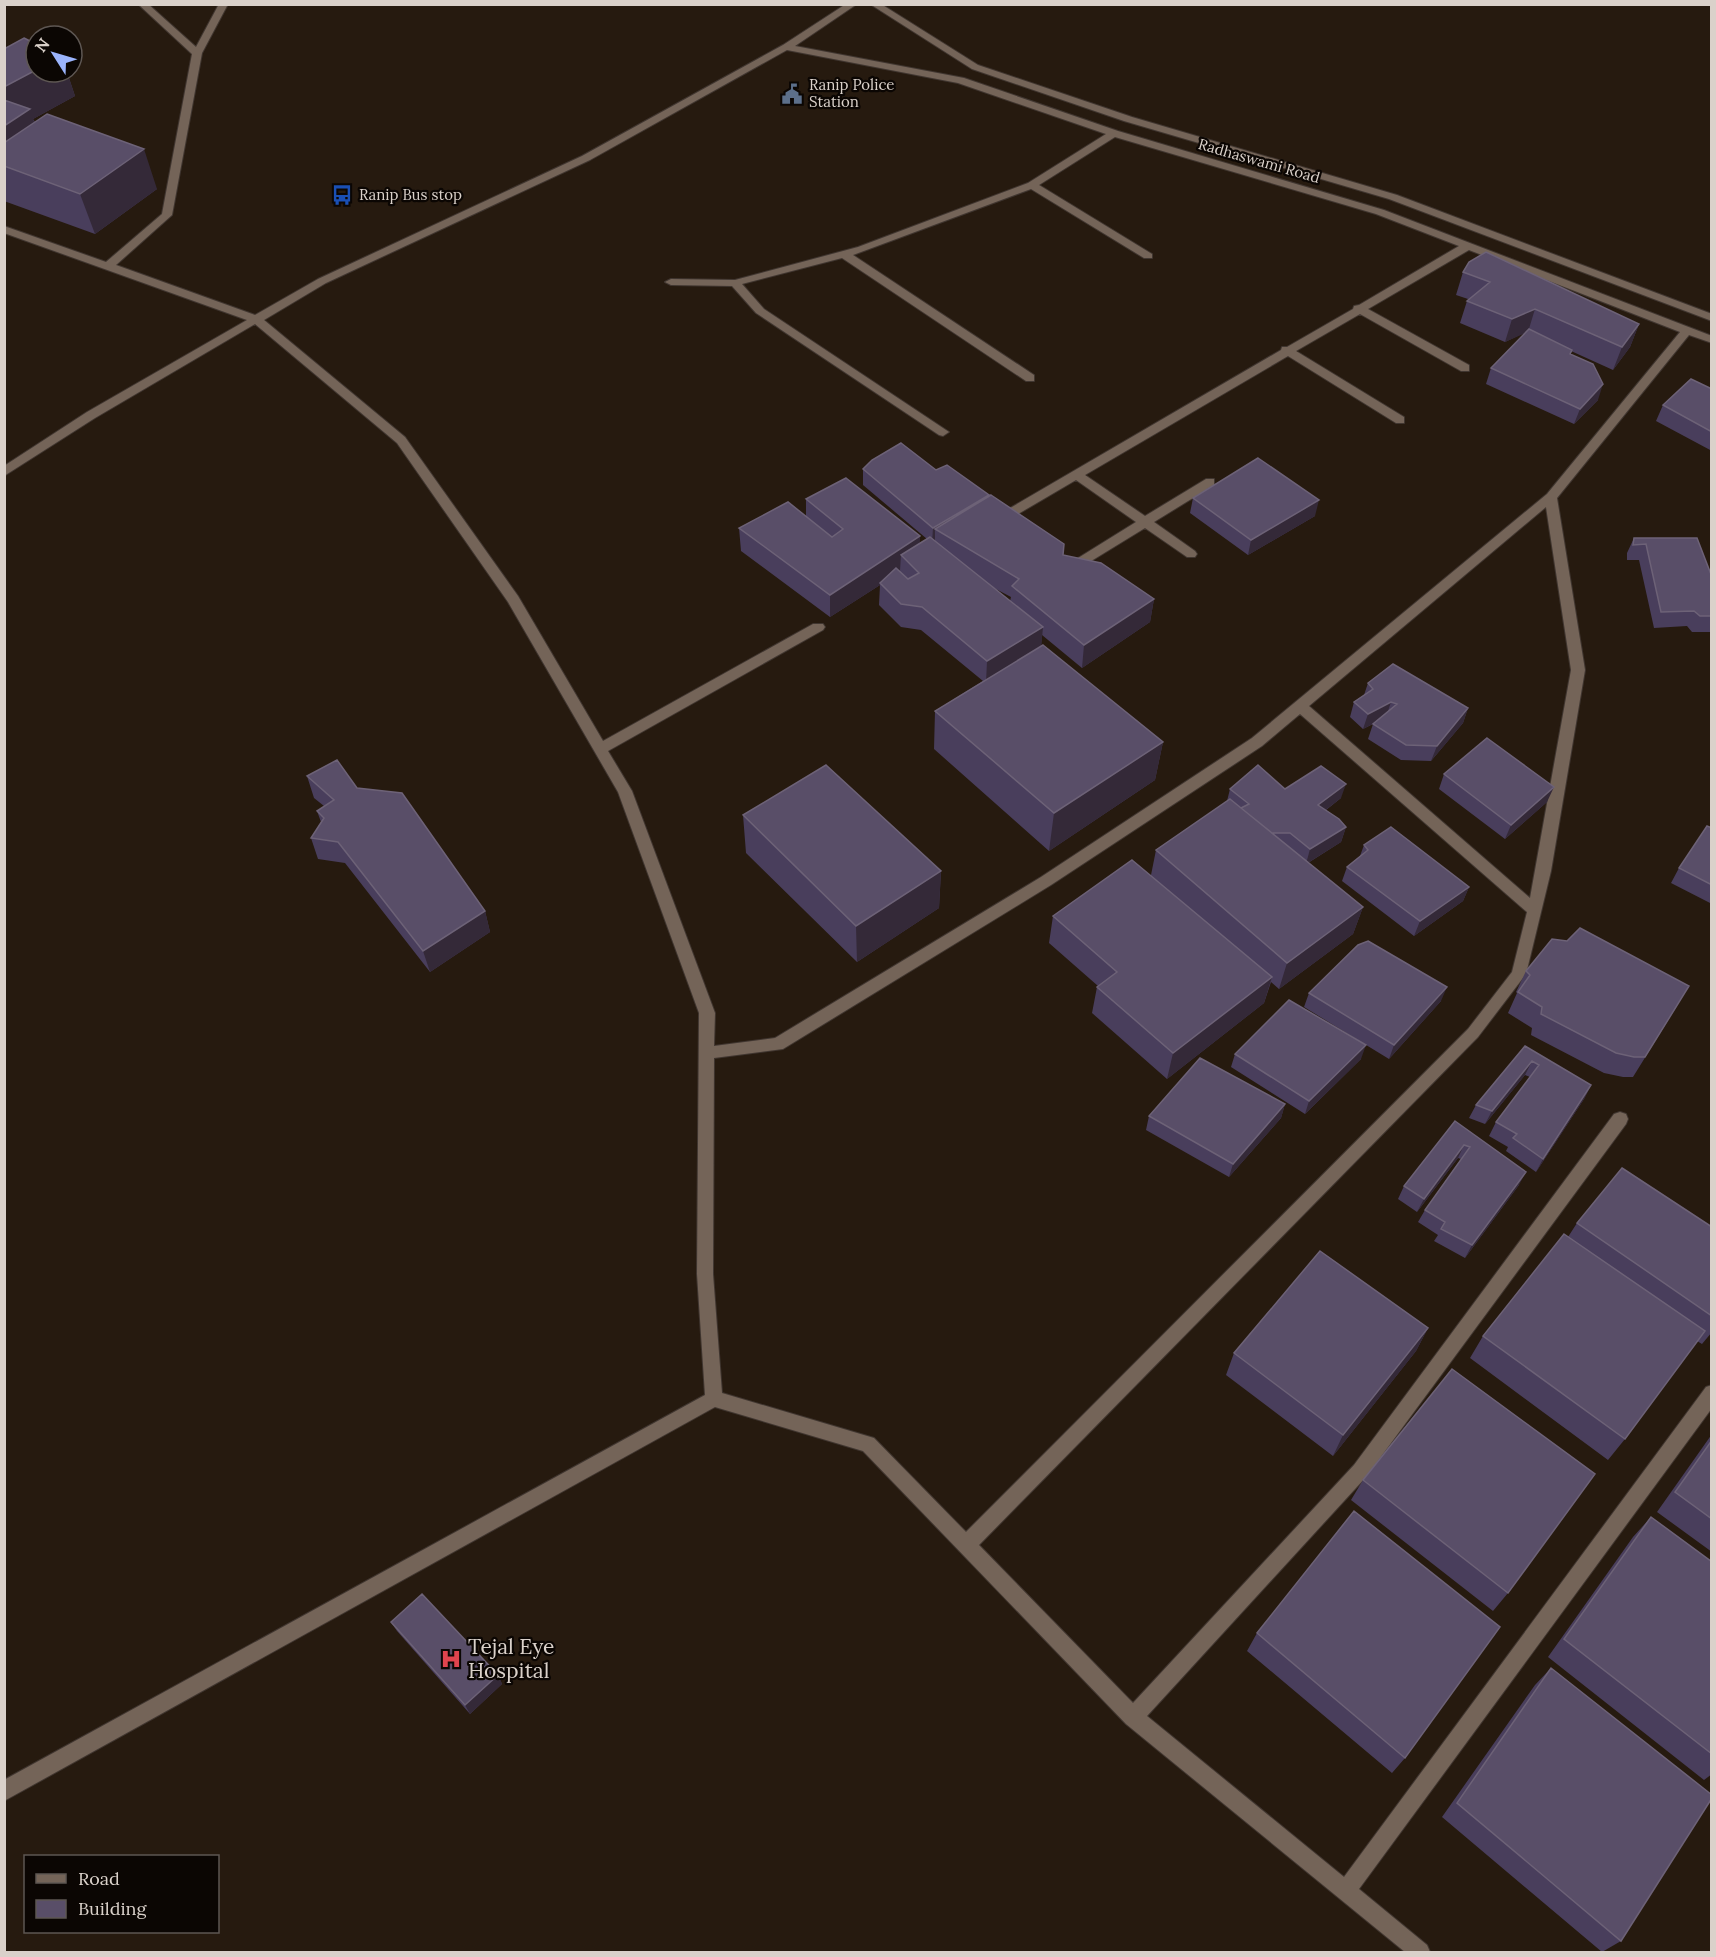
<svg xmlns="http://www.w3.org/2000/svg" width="1716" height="1957" viewBox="0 0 1716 1957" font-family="Lora,serif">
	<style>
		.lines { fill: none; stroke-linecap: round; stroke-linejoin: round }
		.minor-casing { stroke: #403630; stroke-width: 2 }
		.minor { fill: #746458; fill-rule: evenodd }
		.wall { fill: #493e5c; fill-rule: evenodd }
		.shaded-wall { fill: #342938 }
		.building { fill: #594e68; stroke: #6d6277; stroke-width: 1.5 }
		.labels { text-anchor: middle; stroke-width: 4.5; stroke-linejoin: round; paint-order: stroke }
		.far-poi-label { font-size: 15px; fill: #dad1ca; stroke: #0b0603; text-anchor: start }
		.far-street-label { font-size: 15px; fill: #dad1ca; stroke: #0b0603 }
		.near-poi-label { font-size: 21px; fill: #dad1ca; stroke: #0b0603; text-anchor: start }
	</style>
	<rect width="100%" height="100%" fill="#261a0f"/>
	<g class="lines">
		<g class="minor-casing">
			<path id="minor" d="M138,4h10l48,43 23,-43h9l-26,49 -30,162 -56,50 139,50 63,-36 264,-123 201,-111 63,-41h11l-62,42 169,32 154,53 266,79 328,126v7l-23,-8 -132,163 28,172 -34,201 -25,103 -48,63 -499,508 154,158 221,-238 260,-351 6,-2 6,2 2,5 -2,5 -260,353 -219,239 197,161 362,-490 6,-2v23l-353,481 68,56 3,7h-25l-279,-228 -263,-273 -148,-44 -711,394v-21l701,-385 -8,-121 2,-261 -81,-221 -110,-190 -111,-159 -142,-119 -160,94 -91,58v-10l83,-54 160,-92 -243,-87v-7l102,36 56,-48 30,-160zM787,50l171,33 148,51 -78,49 -170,64 -123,33 -64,-1 -6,3 6,3 61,1 24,27 183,122 4,1 6,-4 -185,-123 -22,-25 100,-26 184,123h8v-6l-181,-120 178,-66 113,69h8v-4l-113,-69 76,-48 261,77 83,32 -100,59 -5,1 -1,3 -66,38h-5l-1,3 -288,168 -2,3 2,3h8l75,-44 60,42 -74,46 -2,3 2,3h8l75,-46 42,29h8l2,-3 -2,-3 -41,-29 60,-37v-6h-8l-61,37 -60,-41 203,-119 108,67h8v-6l-108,-66 64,-37 101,57h8v-6l-101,-56 101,-59 211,82 -133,162 -295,244 -211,139 -266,161 -61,8 1,-33 -83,-222 -24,-40 215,-121 2,-3 -2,-3h-10l-210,117 -85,-145 -113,-159 -141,-117 62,-37 264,-123zM1546,507l25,163 -41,228 -221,-192zM1300,714l227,198 -15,60 -44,57 -502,503 -92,-94 -152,-45 -9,-119 1,-216 69,-9 268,-164 211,-139z
				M870,4h11l97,61 154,52 265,78 315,119v7l-323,-122 -265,-78 -152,-52z"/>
		</g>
		<use href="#minor" class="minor"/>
	</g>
	<path class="wall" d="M4,49l32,23h31l8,24 -42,23 2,3 122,67 -62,45 -91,-33z
		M1463,272l176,52 -9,23 -17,23 -42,-19 -1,3 28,46 -24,24 -88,-40 5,-16 35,-36 -21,10 -45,-19 7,-22 1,-2 -12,-4z
		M1712,389v62l-56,-30 7,-16z
		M863,469l73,1 53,27 74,58 91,44 -4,23 -68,46 -40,-33 -1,11 122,96 -8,38 -106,71 -115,-102 1,-38 48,-30 -62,-51 -20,-3 -22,-22 1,-20 -50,32 -89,-66 -2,-23 67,-11v-18l114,37 -1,8 8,-5 -64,-54zM992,587l19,10 -1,4z
		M1193,498l122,18 -67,39 -58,-42z
		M1634,538l78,39v55h-20l-5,-6 -33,2 -15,-68h-12v-7z
		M1368,683l100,25 -5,15 -32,38 -30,-1 -33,-21 5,-15 -10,5 -13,-12 4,-15 10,-7z
		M1444,774l103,28 -42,37 -66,-50z
		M307,776l50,12 128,123 5,21 -60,40 -85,-109 -27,-4 -7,-21 10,-16 -4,-11 7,-5 -10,-8z
		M1230,789h55l56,9 -15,12 20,17 -5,15 -33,21 55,44 -10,27 -74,55 -8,-7 -7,21 -97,76 -75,-66 5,-26 1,-1 -49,-43 4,-27 98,-41 5,-25 71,-49z
		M743,815l198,56 -2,37 -82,54 -111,-109z
		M1712,828v76l-41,-21 8,-15z
		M1364,845l105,42 -6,14 -49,35 -72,-55 5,-14 13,-11z
		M1526,971l151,35 -44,71h-10l-19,-4 -73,-38 1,-7 -24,-15 9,-20 -1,-1z
		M1309,993l132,8 -52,58 -85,-52z
		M1525,1046l66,39 -7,14 -48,73 -30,-21 2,-4 -19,-11 7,-14 34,-45 -5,-2 -40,49 -16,-6 7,-13z
		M1235,1054l126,5 -56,55 -74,-47z
		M1285,1104l-4,14 -52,59 -83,-47 3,-14z
		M1455,1121l64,64 -54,73 -31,-17 4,-6 -20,-13 7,-12 36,-51 -3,-1 -41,54 -19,-13 6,-13z
		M1577,1223l135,4v105l-10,12 -5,-3 -72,98 -17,21 -138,-102 13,-22 85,-99z
		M1428,1328l-12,23 -83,105 -107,-81 8,-22z
		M1712,1434v118l-55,-40z
		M1363,1480l145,113 -15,18 -142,-111z
		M1651,1517l61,45v212l-8,6 -156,-123 85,-120z
		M391,1622l107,53 4,9 -32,30 -73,-83z
		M1257,1633l148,125 -13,15 -145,-122z
		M1551,1668l70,273 -19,11 -160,-135 93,-132z"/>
	<path class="shaded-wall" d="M36,70v2h31l8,24 -42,23 11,29 -40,18v-40l9,-6 -9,-21v-12z
		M144,149l13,40 -62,45 -15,-40z
		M1535,309l-7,23 -23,10 7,-23z
		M1639,324l-9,23 -17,23 9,-23z
		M1603,384l-5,16 -24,24 6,-15z
		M989,495l-1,16 -53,18v13l-3,1 1,-15z
		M1319,500l-4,16 -67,39 3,-15z
		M920,536l-1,23 -18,-4 -1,16 -20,12v2l-50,32v-22z
		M1154,599l-4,23 -68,46 2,-23z
		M1043,627l-2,22 -55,34 1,-22z
		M1391,702l-5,15 -23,12 5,-15z
		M1468,708l-5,15 -32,38 6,-15z
		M1163,742l-8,38 -106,71 5,-38z
		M1346,784l-5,14 -27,21 4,-14z
		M1554,787l-7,15 -42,37 6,-14z
		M1346,827l-5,15 -35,22 4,-15z
		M941,871l-2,37 -82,54 -1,-36z
		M1469,887l-6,14 -49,35 6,-15z
		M1363,907l-10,27 -74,55 8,-26z
		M485,911l5,21 -60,40 -7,-21z
		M1272,977l-8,26 -97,76 6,-26z
		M1447,987l-6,14 -52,58 5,-14z
		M1366,1045l-5,14 -56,55 4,-13z
		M1532,1061l-7,14 -40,49 7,-13z
		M1591,1085l-7,14 -48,73 7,-13z
		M1285,1104l-4,14 -52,59 4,-13z
		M1464,1145l-6,13 -41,54 7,-13z
		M1526,1172l-7,13 -54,73 7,-13z
		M1428,1328l-12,23 -83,105 10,-21z
		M498,1675l4,9 -32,30 -5,-9z"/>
	<path class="building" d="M24,38l12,6v26l-32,17v-38z
		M4,100l26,9 -26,17z
		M47,114l97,35 -64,45 -76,-28v-23z
		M1486,252l153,72 -17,23 -87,-38 -23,10 -45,-18 23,-19 -27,-10 6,-10z
		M1529,329l43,21 -2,4 23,10 10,20 -23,25 -89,-41z
		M1691,379l21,10v43l-49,-27z
		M901,443l35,27 11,-5 42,30 -56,33 -70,-59 9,-9z
		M1258,458l61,42 -68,40 -58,-42z
		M846,478l74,58 -90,59 -91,-67 49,-26 44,35 11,-8 -37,-30z
		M991,495l73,49 -1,11 38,8 53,36 -70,46 -72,-59 7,-7 -84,-50z
		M930,537l113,90 -56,34 -65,-54 -21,-3 -21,-21 16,-15 12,11 11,-6 -18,-18z
		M1634,538h63l15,39v39h-12l-6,-5 -33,1 -15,-68 -13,1z
		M1043,645l120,97 -109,71 -119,-102z
		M1393,664l75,44 -31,38 -31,-1 -33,-21 24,-20 -6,-2 -23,12 -14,-12 19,-13 -5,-6z
		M1487,738l67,49 -43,38 -67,-51z
		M337,760l20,28 45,5 83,118 -62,40 -85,-109 -27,-4 13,-20 -7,-7 17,-11 -27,-24z
		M826,765l115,106 -85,55 -113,-111z
		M1258,765l27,24 36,-23 25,18 -28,21 21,14 7,8 -36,22 -20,-16h-18l-31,-25 8,-4 -19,-15z
		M1230,799l133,108 -76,56 -131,-113z
		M1707,826l5,2v57l-33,-17z
		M1391,827l78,60 -49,34 -73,-54 21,-17 -4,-5z
		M1132,860l140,117 -99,76 -76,-66 20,-15 -64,-56z
		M1580,928l109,58 -44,71h-11l-18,-4 -75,-39 1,-7 -24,-15 12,-17 -4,-4 26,-32 15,2z
		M1368,941l79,46 -53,58 -85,-52 49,-48z
		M1289,1000l77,45 -57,56 -74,-47z
		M1525,1046l66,39 -48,74 -30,-21 4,-4 -21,-12 43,-57 -7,-4 -40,50 -16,-6z
		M1200,1058l85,46 -52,60 -84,-48z
		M1455,1121l71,51 -54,73 -31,-16 4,-7 -20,-12 45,-63 -6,-2 -40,54 -20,-13z
		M1622,1168l90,59v89l-135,-93z
		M1564,1234l141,97 -80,108 -142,-103z
		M1320,1251l108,77 -85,107 -109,-82z
		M1452,1369l143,105 -87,119 -145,-113z
		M1712,1440v79l-37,-27z
		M1354,1511l146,116 -95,131 -148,-125z
		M1651,1517l61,45v192l-148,-115z
		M422,1594l76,81 -33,30 -74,-83z
		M1551,1668l161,127v3l-91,143 -164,-138z"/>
	<defs>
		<g id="civic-bare" transform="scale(1.62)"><path d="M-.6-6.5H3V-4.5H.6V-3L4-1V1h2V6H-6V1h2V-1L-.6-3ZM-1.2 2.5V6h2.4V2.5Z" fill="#5c6f8a" stroke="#0b0603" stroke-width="2.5" paint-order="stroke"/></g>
		<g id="bus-bare" transform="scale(1.62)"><path d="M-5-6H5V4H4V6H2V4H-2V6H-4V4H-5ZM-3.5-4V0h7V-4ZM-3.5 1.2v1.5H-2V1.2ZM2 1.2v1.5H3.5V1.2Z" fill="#1a4fb4" stroke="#0b0603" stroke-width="2.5" paint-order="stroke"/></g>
		<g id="hospital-bare" transform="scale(1.62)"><path d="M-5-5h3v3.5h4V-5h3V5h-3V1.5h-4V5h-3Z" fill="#e0444e" stroke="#0b0603" stroke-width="2.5" paint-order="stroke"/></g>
	</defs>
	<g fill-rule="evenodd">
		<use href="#civic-bare" x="792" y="94"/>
		<use href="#bus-bare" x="342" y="195"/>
		<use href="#hospital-bare" x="451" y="1659"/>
	</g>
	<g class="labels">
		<g class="far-poi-label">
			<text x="809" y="90">Ranip Police<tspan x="809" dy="17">Station</tspan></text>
			<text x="359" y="200">Ranip Bus stop</text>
		</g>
		<g class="far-street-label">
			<text transform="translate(1259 161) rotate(16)" y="5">Radhaswami Road</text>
		</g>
		<g class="near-poi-label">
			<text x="468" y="1654">Tejal Eye<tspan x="468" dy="24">Hospital</tspan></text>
		</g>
	</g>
	<rect width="1716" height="1957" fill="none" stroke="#dad1ca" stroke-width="12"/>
	<rect x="24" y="1855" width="195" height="78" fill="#0b0603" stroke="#5e5753" stroke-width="1.5"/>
	<rect x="36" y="1874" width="30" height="9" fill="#746458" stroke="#5e5753" stroke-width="1.5"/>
	<text x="78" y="1885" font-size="18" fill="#dad1ca">Road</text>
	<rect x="36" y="1900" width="30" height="18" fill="#594e68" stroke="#5e5753" stroke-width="1.5"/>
	<text x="78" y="1915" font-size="18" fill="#dad1ca">Building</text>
	<g transform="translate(54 54) rotate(307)"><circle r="28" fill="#0b0603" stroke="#5e5753" stroke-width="1.5"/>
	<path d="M0-4.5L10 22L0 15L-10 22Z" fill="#9bb4fd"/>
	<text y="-9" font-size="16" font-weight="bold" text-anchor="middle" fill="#dad1ca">N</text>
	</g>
</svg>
